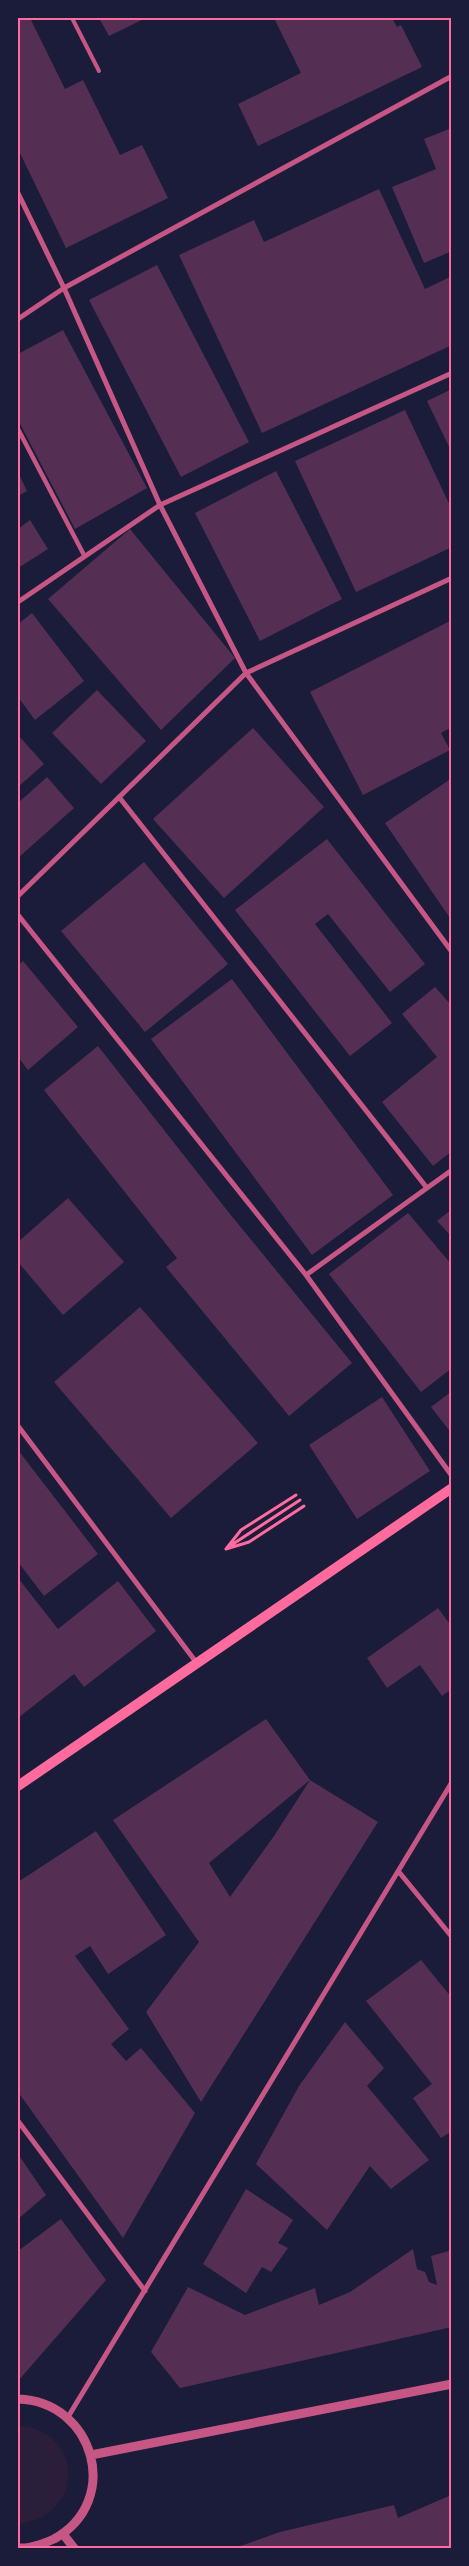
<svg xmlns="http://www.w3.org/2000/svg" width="469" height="2566" viewBox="0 0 469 2566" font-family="'Crimson Pro',serif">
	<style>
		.green { fill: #2a1e3b }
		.building { fill: #542f53; fill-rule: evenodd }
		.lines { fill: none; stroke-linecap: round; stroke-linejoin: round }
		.path { stroke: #ff6b9d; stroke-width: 3 }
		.service { stroke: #c65784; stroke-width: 4 }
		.pedestrian { stroke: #c65784; stroke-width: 4.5 }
		.minor { stroke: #c65784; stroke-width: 5 }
		.tertiary { stroke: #c65784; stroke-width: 9 }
		.secondary { stroke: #ff6b9d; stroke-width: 10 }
		.neatline { fill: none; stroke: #ff6b9d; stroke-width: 2 }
	</style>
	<rect width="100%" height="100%" fill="#1b1b3a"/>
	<path class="green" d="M18,2426c63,2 71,89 0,98z"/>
	<path class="building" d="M18,18h12l35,71 18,-9 37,75 22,-10 26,53 -102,50 -48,-99z
		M99,18h47l-37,18z
		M274,18h118l5,9 4,-2 21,42 -164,79 -20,-42 63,-31z
		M452,128v123l-28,12 -32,-76 44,-18 -12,-30z
		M379,189l46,100 27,-13v69l-190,88 -83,-178 75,-35 10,22z
		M157,265l92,177 -68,35 -92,-177z
		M63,330l84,158 -72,41 -57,-109v-66z
		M452,389v64l-25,-52z
		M405,410l47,100v37l-96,45 -61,-131z
		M276,471l66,128 -82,42 -65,-128z
		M18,472l9,19 -9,5z
		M30,520l18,29 -30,19v-39z
		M130,529l105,129 -74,72 -113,-131z
		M32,613l52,68 -49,39 -17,-23v-73z
		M452,620v107l-11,6 9,17 -87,45 -53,-103z
		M97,690l49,51 -45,43 -49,-51z
		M253,728l71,79 -100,91 -71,-79z
		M18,735l26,29 -26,23z
		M47,777l27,31 -56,50v-55z
		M452,778v143l-67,-98z
		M327,839l98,125 -35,28 -62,-78 -13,10 77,99 -42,33 -115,-146z
		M144,862l84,102 -83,68 -84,-101z
		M23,961l55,66 -50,43 -10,-13v-92z
		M232,979l161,216 -81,60 -161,-216z
		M435,987l17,19v145l-19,15 -51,-64 55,-45 -35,-43z
		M98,1046l132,168 122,149 -63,53 -123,-149 11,-9 -133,-168z
		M68,1198l56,64 -61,53 -45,-53v-20z
		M452,1209v28l-15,-16z
		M408,1213l44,52v103l-31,24 -92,-118z
		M140,1307l118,136 -87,75 -117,-136z
		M452,1391v43l-21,-27z
		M382,1397l48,74 -73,48 -48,-74z
		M18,1450l80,104 -54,42 -26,-34z
		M18,1578l40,51 60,-48 38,50 -72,56 -10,-13 -56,44z
		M438,1608l14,19v62l-10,7 -22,-31 -33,23 -20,-30z
		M266,1719l44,61 68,42 -177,280 -55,-90 53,-70 -86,-122zM310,1780l-36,56 -44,61 -21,-34z
		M96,1831l70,104 -58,39 -18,-28 -15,10 54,73 -18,15 15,17 15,-13 54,65 -72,125 -105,-146v-210z
		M421,1960l31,38v133l-11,7 -28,-40 19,-14 -66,-83z
		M345,2022l39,46 -17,18 62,74 -38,29 -21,-23 -43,64 -71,-66 43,-78z
		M18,2154l28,41 -28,24z
		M246,2189l47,31 -15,23 10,5 -17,24 -9,-5 -16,26 -43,-29z
		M61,2219l45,61 -88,101v-130z
		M413,2249l4,20 8,3 4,10 8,3 -6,-29 21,-6v77l-272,61 -29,-36 37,-65 57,28 70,-27 4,17 31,-13z
		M449,2496l3,6v46h-217l45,-16 114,-27 4,13z"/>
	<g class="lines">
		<path class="path" d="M230,1546l70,-46
			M226,1549l23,-7 55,-36
			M226,1549l15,-19 55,-35"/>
		<path class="service" d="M72,18l27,53"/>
		<path class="pedestrian" d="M18,429l66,126"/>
		<path class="minor" d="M18,193l46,95 96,217 86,168 206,279
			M18,319l46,-31 388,-212
			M18,602l142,-97 292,-132
			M119,797l308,391
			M18,896l228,-223 206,-95
			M18,915l288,360 146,201
			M306,1275l146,-105
			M18,1426l178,236
			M399,1872l53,65
			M18,2121l127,170
			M68,2417l384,-635"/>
		<path class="tertiary" d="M18,2399c76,2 105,102 36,140 -11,5 -24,10 -36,9
			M91,2455l361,-71
			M63,2534l11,14"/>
		<path class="secondary" d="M18,1786l434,-298"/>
	</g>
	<rect width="469" height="2566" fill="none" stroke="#1b1b3a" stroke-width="38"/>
	<rect x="19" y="19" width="431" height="2528" class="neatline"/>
</svg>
